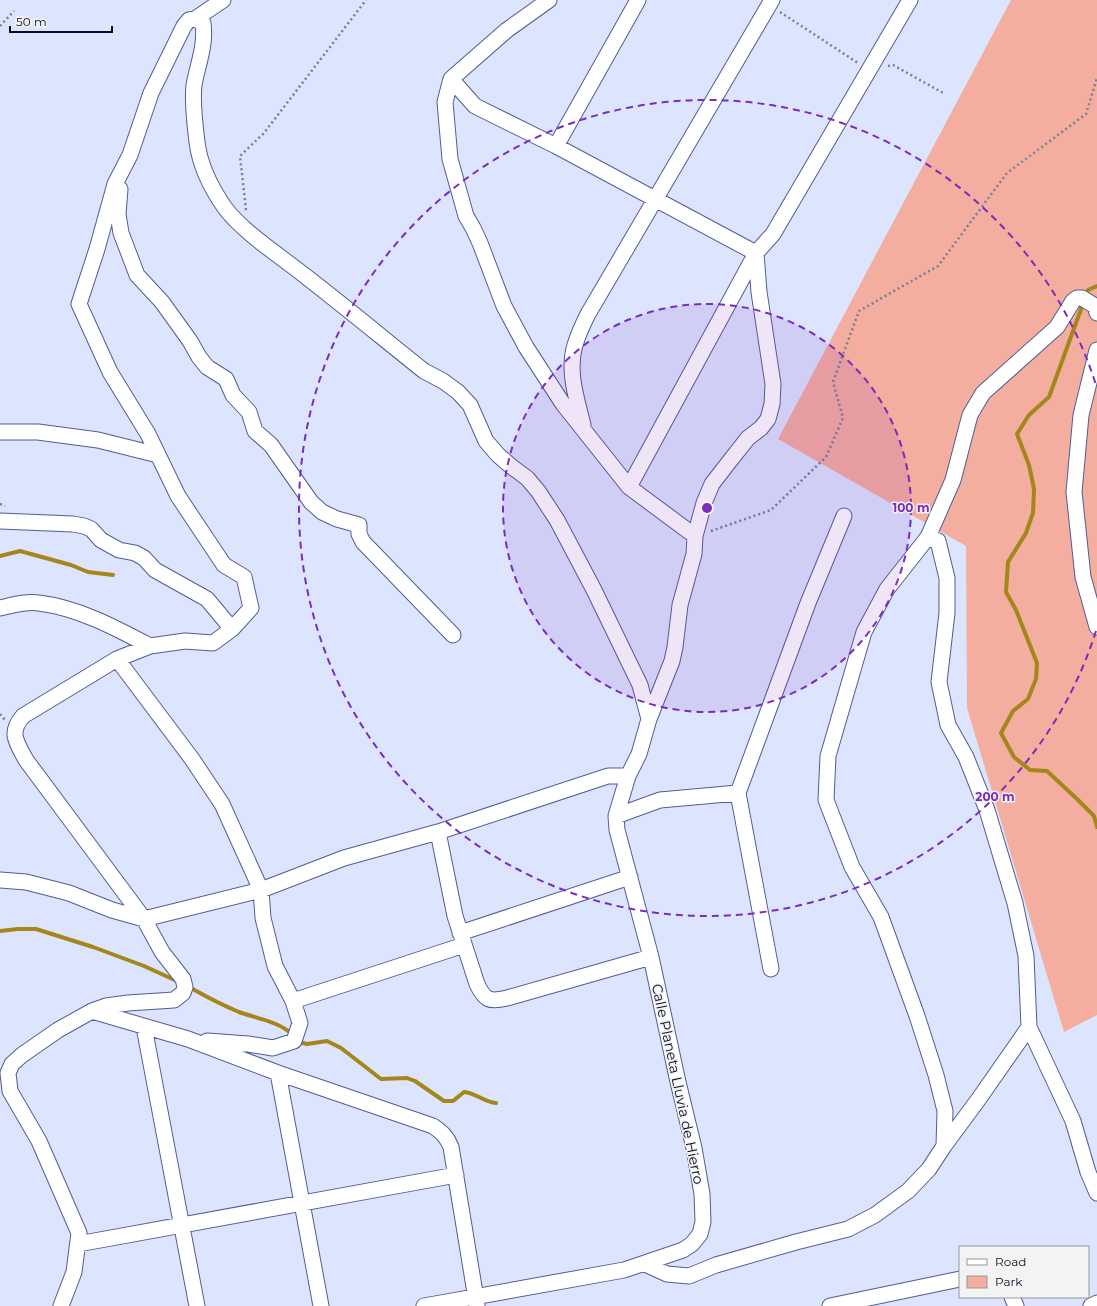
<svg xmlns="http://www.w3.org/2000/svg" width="1097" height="1306" viewBox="0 0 1097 1306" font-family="Montserrat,sans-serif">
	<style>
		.green { fill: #f4ae9f }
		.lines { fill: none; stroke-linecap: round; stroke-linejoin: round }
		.stream { stroke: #a4861a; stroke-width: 4 }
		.minor-casing { stroke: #505d94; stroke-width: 17 }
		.path { stroke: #787e95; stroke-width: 2.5; stroke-dasharray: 2 3; stroke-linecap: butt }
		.minor { stroke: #fff; stroke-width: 15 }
		.ring { fill: none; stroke: #7b2cbf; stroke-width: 2; stroke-dasharray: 7 5 }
		.labels { text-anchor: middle; stroke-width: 3; stroke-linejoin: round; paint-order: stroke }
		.street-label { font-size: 14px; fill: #080c21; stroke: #f3f3f3 }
		.centre { fill: #7b2cbf; stroke: #f3f3f3; stroke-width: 2 }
		.ring-label { font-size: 12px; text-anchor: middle; font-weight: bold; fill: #7b2cbf; stroke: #f3f3f3; stroke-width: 3; stroke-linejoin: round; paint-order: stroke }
	</style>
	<rect width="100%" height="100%" fill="#dde5fe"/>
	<path class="green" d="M1011,0h86v1015l-33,17 -97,-324 -1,-162 -188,-107z"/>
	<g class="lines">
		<path class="stream" d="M1097,286l-9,4 -39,107 -20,18 -12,19 12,31 5,24 -1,24 -7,20 -18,29 -2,30 10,18 21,53 -1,16 -8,20 -15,12 -12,22 13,24 16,13 17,1 30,28 17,17 3,11
			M0,556l20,-5 51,14 17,7 25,3
			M0,931l18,-2h18l57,18 51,19 35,16
			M189,987c16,9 33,18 50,25 19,7 39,9 54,23
			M297,1040l2,2 8,2 20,-3 14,7 40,31 26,-1 8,3 29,20h9l11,-9c12,1 20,10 32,11"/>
		<g class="minor-casing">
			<path id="minor" d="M549,0l-42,30 -56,49 -6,23 5,57 16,57 7,12 7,15 24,63 22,41 37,57 66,83 66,49
				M195,19l28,-19
				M451,79l24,27 81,40 200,107
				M556,146l82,-146
				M120,189l-2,25 3,19 16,42 25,27 28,39 9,16 8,10 19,12 7,16 16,17 6,19 16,14 40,57 11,10 15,7 22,6v9l4,8 90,93
				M1097,350l-16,65 -7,77 9,85 14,50
				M583,425c-6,-25 -16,-54 -8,-80 3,-10 8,-21 13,-31l184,-314
				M0,432h38l60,8 60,15
				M629,487l127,-234 17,-19 137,-234
				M0,521l73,3 11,2 7,3 10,11 18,10 16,3 9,5 11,12 52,29 25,30
				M928,537l10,4 9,37v35l-8,69 9,43 18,32 21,53 28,93 11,53 3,71 44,94 15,51 9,21
				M0,608c13,-3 26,-7 39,-5 40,5 77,25 111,43
				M117,659l75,100 30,45 39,86 2,28 12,48 18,35 7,22 -6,18 -21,7 -25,-4 -41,-3
				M738,793l70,-190 36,-87
				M616,816l44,-16 78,-7 33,176
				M438,832l17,84 22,68c8,17 13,18 30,14l144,-41
				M0,880l26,2 43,11 43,17 32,9 117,-29 83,-32 94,-26 170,-56h20
				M460,933l170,-56
				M293,1001l171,-56
				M92,1011l96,28 90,34 155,53c9,6 14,11 18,21l26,158
				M144,1027l53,279
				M278,1073l43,233
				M944,1146l1,-35 -9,-36 -19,-59 -36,-99 -29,-50 -26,-67 2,-44 36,-124 23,-43 41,-52 25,-57 17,-65 13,-22 74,-66 16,-26 4,-3h5l13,8 2,7
				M78,1244l378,-69
				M645,1264l22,10 22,2 27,-11 80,-23 52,-13 27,-14 33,-24 21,-22 15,-23 34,-46 51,-73
				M1012,1297l4,9
				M61,1306l13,-34 5,-39 -40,-92 -29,-50 -2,-18 4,-9 10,-9 36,-25 34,-19 14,-5 22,-3 46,-3 9,-7 2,-6 -2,-8 -21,-27 -18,-33 -118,-159c-9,-17 -18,-27 -3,-44l94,-57 33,-13 35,-5 28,2 19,-14 19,-21 -7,-31 -20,-12 -46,-69 -30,-62 -38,-62 -31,-68 18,-55 18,-65 15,-29 21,-62 33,-67 5,-6 6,-1 8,4c3,23 -5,40 -9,62 -2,17 1,41 3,57 3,25 14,46 28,66 18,24 55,48 79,67 40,31 80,64 120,96l19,10 15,11 12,13 16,36 12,14 14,12 15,11 11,13 19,29 37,70 46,95 9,34
				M424,1306l200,-36 59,-20 9,-6 8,-10 3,-12 -1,-28 -8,-46 -16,-66 -27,-125 -34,-127 -1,-14 12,-40 11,-22 10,-35 23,-58 3,-14 5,-42 14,-51 1,-18 9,-33 8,-19 17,-22 19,-24 13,-10 7,-9 4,-15 1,-20 -14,-92 -3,-39
				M830,1306l130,-27
				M1091,1306l6,-3"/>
		</g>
		<path class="path" d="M780,12l78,51
			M0,26l14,-15
			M888,66l5,-1 52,29
			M246,210l-6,-54 24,-23 102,-133
			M0,504l5,2
			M711,531l60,-21 55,-53 17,-39 -10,-36 26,-71 79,-45 69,-93 79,-59 11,-36
			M0,714l5,6"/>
		<use href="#minor" class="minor"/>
	</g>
	<circle cx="707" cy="508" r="204" fill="#7b2cbf" fill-opacity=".12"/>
	<g class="ring">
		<circle cx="707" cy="508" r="204"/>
		<path d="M1096 631A408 408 0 1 1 1096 385"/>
	</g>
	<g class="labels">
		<g class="street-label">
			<text transform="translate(678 1084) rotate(78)" y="5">Calle Planeta Lluvia de Hierro</text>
		</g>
	</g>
	<circle cx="707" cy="508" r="6" class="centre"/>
	<g class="ring-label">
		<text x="911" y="512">100 m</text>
		<text x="995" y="801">200 m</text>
	</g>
	<rect x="959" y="1246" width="130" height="52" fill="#f3f3f3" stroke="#95979f"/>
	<rect x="967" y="1259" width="20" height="6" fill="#ffffff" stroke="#95979f"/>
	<text x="995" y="1266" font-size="12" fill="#080c21">Road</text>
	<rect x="967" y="1276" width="20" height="12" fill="#f4ae9f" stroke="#95979f"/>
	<text x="995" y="1286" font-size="12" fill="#080c21">Park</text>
	<path d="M10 26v6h102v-6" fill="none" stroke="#080c21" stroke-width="2"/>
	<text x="16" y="26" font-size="12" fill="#080c21" stroke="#f3f3f3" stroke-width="3" paint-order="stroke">50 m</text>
</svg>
